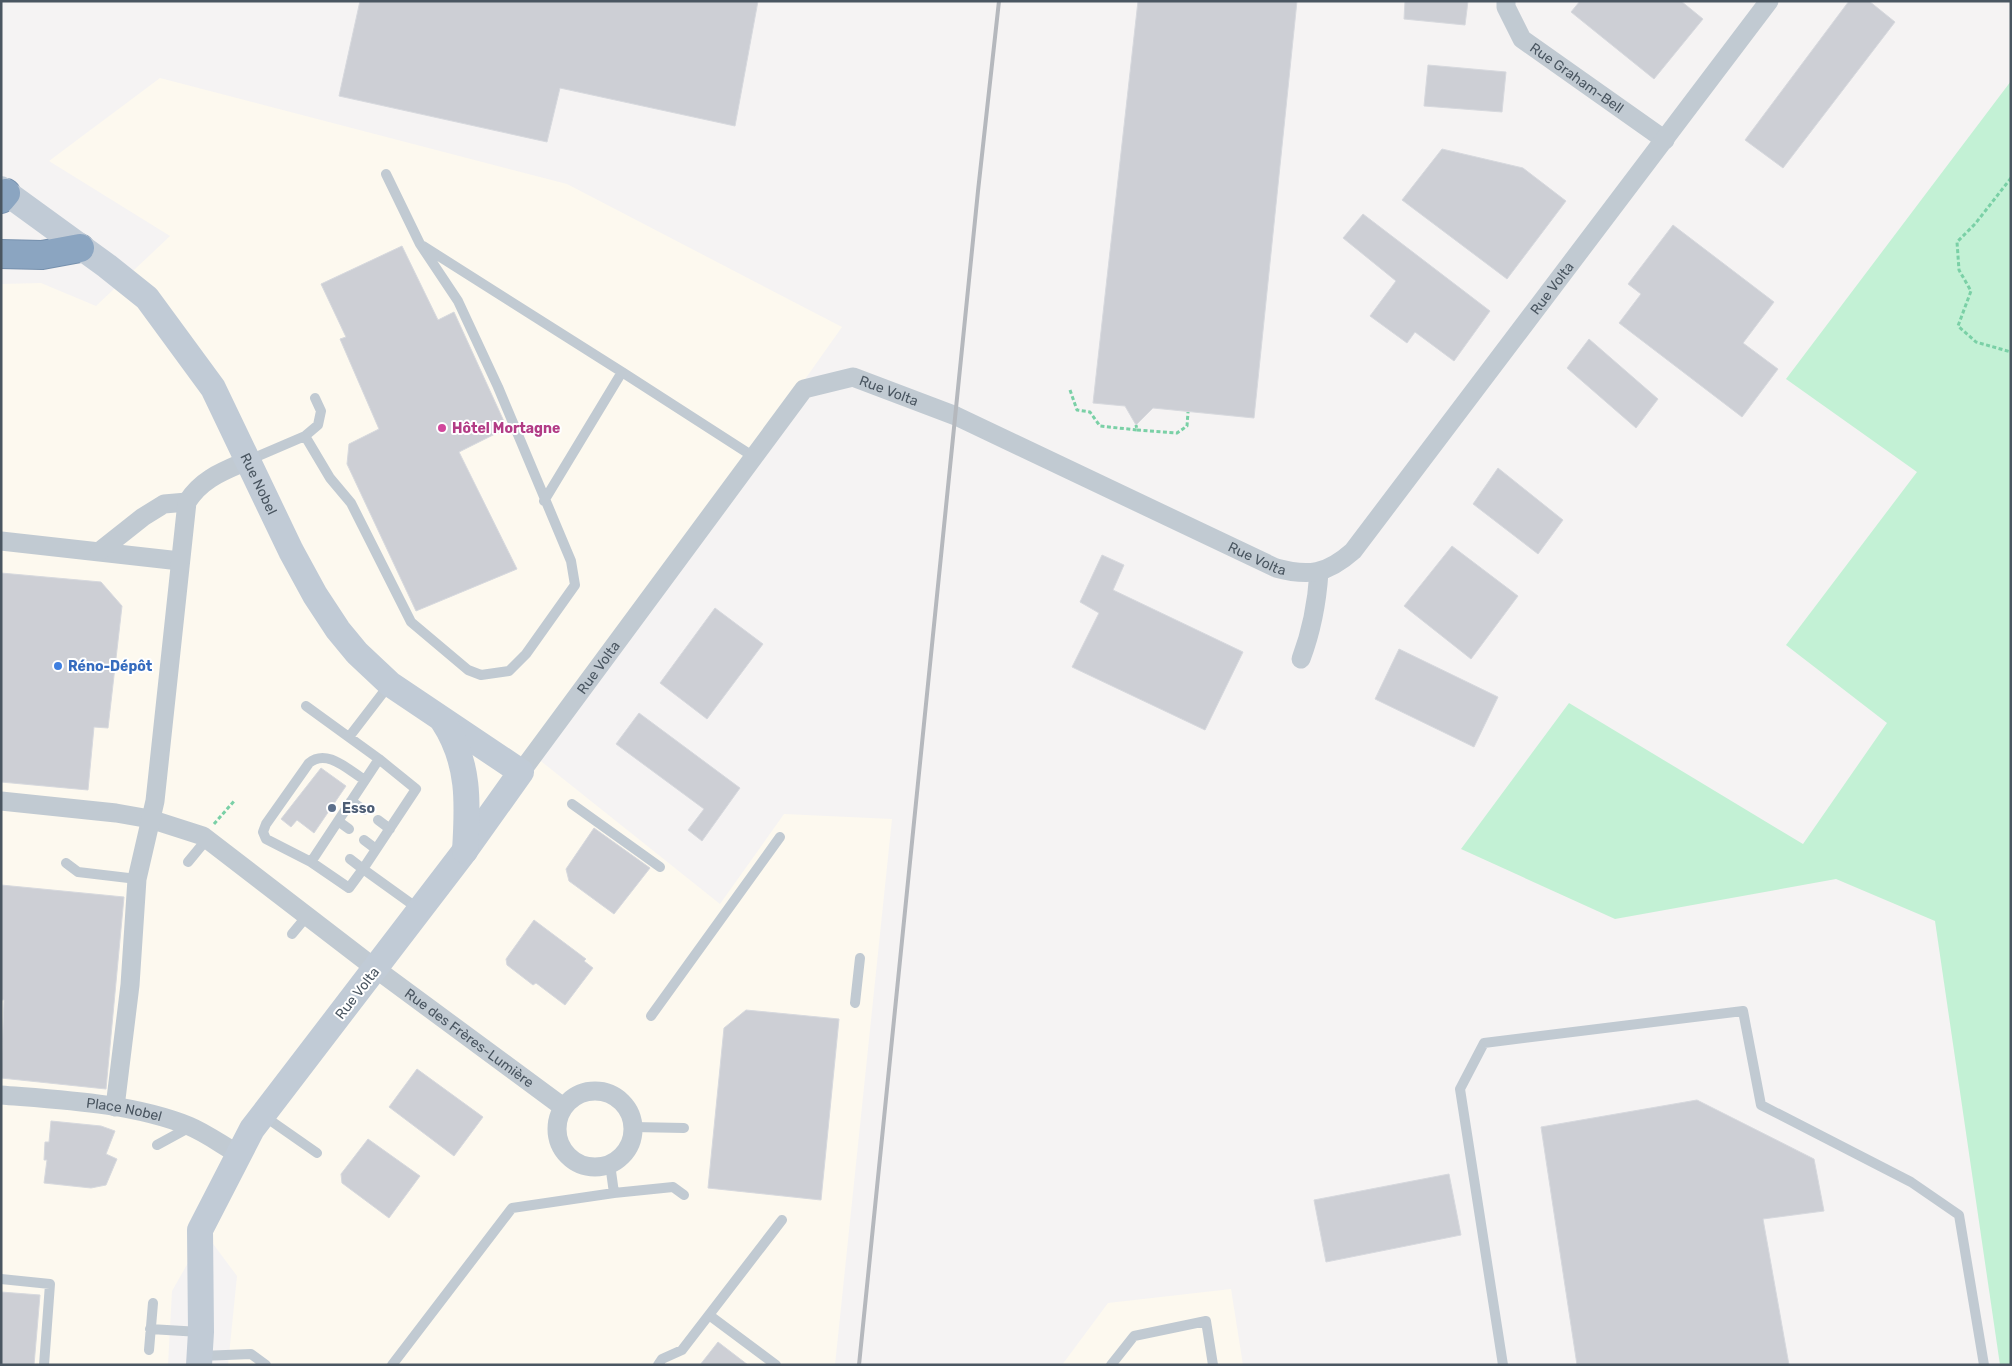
<svg xmlns="http://www.w3.org/2000/svg" width="2012" height="1366" viewBox="0 0 2012 1366" font-family="Rubik,sans-serif">
	<style>
		.commercial { fill: #fdf9ef }
		.green { fill: #c3f1d5 }
		.building { fill: #cdcfd5; stroke: #d7d9de }
		.lines { fill: none; stroke-linecap: round; stroke-linejoin: round }
		.highway-casing { stroke: #7690ad; stroke-width: 30 }
		.path { stroke: #7ad0a6; stroke-width: 3; stroke-dasharray: 4 2.5; stroke-linecap: butt }
		.lane { stroke: #c1cad2; stroke-width: 10 }
		.street { stroke: #c1cad2; stroke-width: 19 }
		.secondary { stroke: #c1cbd6; stroke-width: 26 }
		.highway { stroke: #8ba5c1; stroke-width: 28 }
		.rail { stroke: #b5b8bd; stroke-width: 4 }
		.hotel-dot { fill: #d1479c; stroke: #fff; stroke-width: 2 }
		.shop-dot { fill: #3f7fe0; stroke: #fff; stroke-width: 2 }
		.service-dot { fill: #5c6f8a; stroke: #fff; stroke-width: 2 }
		.labels { text-anchor: middle; stroke-width: 4; stroke-linejoin: round; paint-order: stroke }
		.street-label { font-size: 14px; fill: #4a5661; stroke: #fff }
		.hotel-label { font-size: 14px; font-weight: bold; fill: #b23c85; stroke: #fff; text-anchor: start }
		.shop-label { font-size: 14px; font-weight: bold; fill: #366cbe; stroke: #fff; text-anchor: start }
		.service-label { font-size: 14px; font-weight: bold; fill: #4e5e75; stroke: #fff; text-anchor: start }
	</style>
	<rect width="100%" height="100%" fill="#f5f3f3"/>
	<path class="commercial" d="M160,78l407,106 275,143 -305,431 183,146 64,-90 108,5 -57,546h-607l9,-89 -32,-43 -33,58 -4,74h-167v-1081l40,-1 55,23 74,-70 -121,-75z
		M1231,1289l12,76h-181l46,-62z"/>
	<path class="green" d="M2011,81v1284h-11l-65,-444 -99,-42 -221,40 -154,-70 108,-146 234,141 84,-121 -101,-78 131,-173 -131,-93z"/>
	<path class="building" d="M360,1h398l-23,125 -175,-38 -13,54 -208,-46z
		M1138,1h159l-43,417 -101,-10 -17,17 -11,-19 -32,-3z
		M1405,1h63l-3,24 -61,-6z
		M1580,1h101l22,18 -49,60 -83,-67z
		M1849,1h20l26,21 -112,146 -38,-28z
		M1428,65l78,7 -4,40 -78,-6z
		M1442,149l81,19 43,33 -59,78 -105,-79z
		M1363,214l127,97 -36,50 -39,-29 -8,11 -37,-27 26,-35 -53,-43z
		M1673,225l101,77 -31,41 35,26 -36,48 -123,-94 22,-29 -13,-10z
		M402,246l36,74 16,-8 53,116 -48,24 58,117 -101,42 -69,-147 2,-20 30,-15 -39,-90 6,-2 -25,-53z
		M1589,339l69,60 -22,29 -69,-60z
		M1498,468l65,52 -25,34 -65,-50z
		M1452,546l66,50 -47,63 -67,-53z
		M1102,555l22,10 -11,25 130,62 -38,78 -133,-63 27,-54 -19,-11z
		M1,573l100,9 21,24 -14,122 -14,-1 -6,63 -87,-8z
		M715,608l48,36 -56,75 -47,-36z
		M1399,649l99,48 -24,50 -99,-48z
		M639,713l101,75 -38,53 -14,-11 16,-21 -88,-65z
		M321,768l25,18 -32,47 -17,-13 -6,7 -10,-8z
		M594,828l56,40 -36,46 -45,-33 -3,-12z
		M1,885l123,12 -18,192 -105,-11 3,-78h-3z
		M534,920l52,39 -2,2 9,7 -28,37 -29,-22 -3,2 -26,-20 -1,-6z
		M746,1010l93,9 -18,181 -113,-12 16,-160z
		M417,1069l66,48 -29,39 -65,-49z
		M1697,1100l117,59 10,52 -61,8 26,146h-212l-36,-238z
		M51,1121l50,5 14,5 -9,23 11,5 -11,26 -15,3 -47,-5 3,-23h-3l1,-18h4z
		M368,1139l52,37 -31,42 -47,-35 -1,-9z
		M1449,1174l12,61 -135,27 -12,-62z
		M1,1292l39,3 -6,70h-33z
		M718,1342l30,23h-48z"/>
	<g class="lines">
		<g class="highway-casing">
			<path id="highway" d="M1,199l5,-6
				M1,254l41,1 38,-7"/>
		</g>
		<path class="path" d="M2011,178l-36,46 -18,18 2,28 12,21 -13,35 18,16 35,10
			M1070,390l7,20 13,2 10,14 37,4 -1,-5
			M1137,430l40,3 10,-7 1,-14
			M214,824l21,-24"/>
		<path class="lane" d="M423,246l199,126 -78,129
			M622,372l132,85
			M305,436l25,42 21,25 60,119 57,48 13,5 28,-4 17,-17 49,-69 -4,-24 -73,-174 -40,-86 -38,-57 -34,-70
			M249,460l56,-24 13,-11 3,-14 -6,-13
			M306,706l73,53
			M349,737l40,-52
			M351,801l13,9
			M572,804l88,63
			M378,820l12,9
			M338,821l11,8
			M364,840l12,9
			M350,859l13,10 53,-80 -37,-30 -68,103 38,26 14,-19 57,41
			M188,862l19,-23
			M311,862l-45,-23 -3,-7 3,-8 43,-61c18,-15 39,7 56,17
			M66,863l12,9 59,7
			M292,934l15,-18
			M855,1003l5,-45
			M651,1016l129,-179
			M264,1116l53,37
			M633,1127l51,1
			M157,1145l33,-18
			M614,1193l59,-6 11,8
			M1,1279l49,5 -6,81
			M709,1315l67,50
			M150,1329l50,3
			M149,1350l4,-47
			M201,1356l50,-2 15,11
			M392,1365l120,-157 102,-15 -4,-29
			M658,1365l4,-6 20,-9 100,-130
			M1111,1365l23,-29 72,-15 7,44
			M1503,1365l-43,-276 24,-46 259,-32 18,94 150,77 48,33 25,150"/>
		<g class="street">
			<path id="s1" d="M1506,1v6l16,32 143,101"/>
			<path d="M1,541l179,20"/>
			<path d="M100,551l43,-34 21,-13 23,-2"/>
			<path d="M1301,659c11,-29 16,-56 18,-87"/>
			<path id="s2" d="M521,772l283,-383 49,-12 103,39 320,152c33,9 51,6 77,-17l416,-550"/>
			<path id="s3" d="M1,801l115,12 34,6 53,17 173,133 187,138"/>
			<circle cx="595" cy="1129" r="38"/>
			<path id="s4" d="M1,1095c62,5 130,8 188,31 17,7 33,19 49,28"/>
			<path d="M115,1107l15,-122 7,-106 18,-78 32,-299c15,-24 37,-31 62,-42"/>
		</g>
		<g class="secondary">
			<path id="s5" d="M1,189l106,77 40,32 66,90 78,163 24,44 23,35 19,23 33,31 131,88 -57,80 -212,277 -52,101 1,102 -2,33"/>
			<path d="M443,721c27,41 25,83 22,130"/>
		</g>
		<use href="#highway" class="highway"/>
		<path class="rail" d="M859,1365l119,-1174 21,-190"/>
	</g>
	<circle class="hotel-dot" cx="442" cy="428" r="5"/>
	<circle class="shop-dot" cx="58" cy="666" r="5"/>
	<circle class="service-dot" cx="332" cy="808" r="5"/>
	<g class="labels">
		<g class="street-label">
			<text dy="5" stroke="none"><textPath href="#s1" startOffset="109">Rue Graham-Bell</textPath></text>
			<text dy="5" stroke="none"><textPath href="#s2" startOffset="1404">Rue Volta</textPath></text>
			<text dy="5" stroke="none"><textPath href="#s2" startOffset="565">Rue Volta</textPath></text>
			<text dy="5" stroke="none"><textPath href="#s5" startOffset="400">Rue Nobel</textPath></text>
			<text dy="5" stroke="none"><textPath href="#s2" startOffset="970">Rue Volta</textPath></text>
			<text dy="5" stroke="none"><textPath href="#s2" startOffset="130">Rue Volta</textPath></text>
			<text transform="translate(357 993) rotate(-52)" y="5">Rue Volta</text>
			<text dy="5" stroke="none"><textPath href="#s3" startOffset="540">Rue des Frères-Lumière</textPath></text>
			<text dy="5" stroke="none"><textPath href="#s4" startOffset="124">Place Nobel</textPath></text>
		</g>
		<g class="hotel-label">
			<text x="452" y="433">Hôtel Mortagne</text>
		</g>
		<g class="shop-label">
			<text x="68" y="671">Réno-Dépôt</text>
		</g>
		<g class="service-label">
			<text x="342" y="813">Esso</text>
		</g>
	</g>
	<rect width="2012" height="1366" fill="none" stroke="#4a5661" stroke-width="5"/>
</svg>
